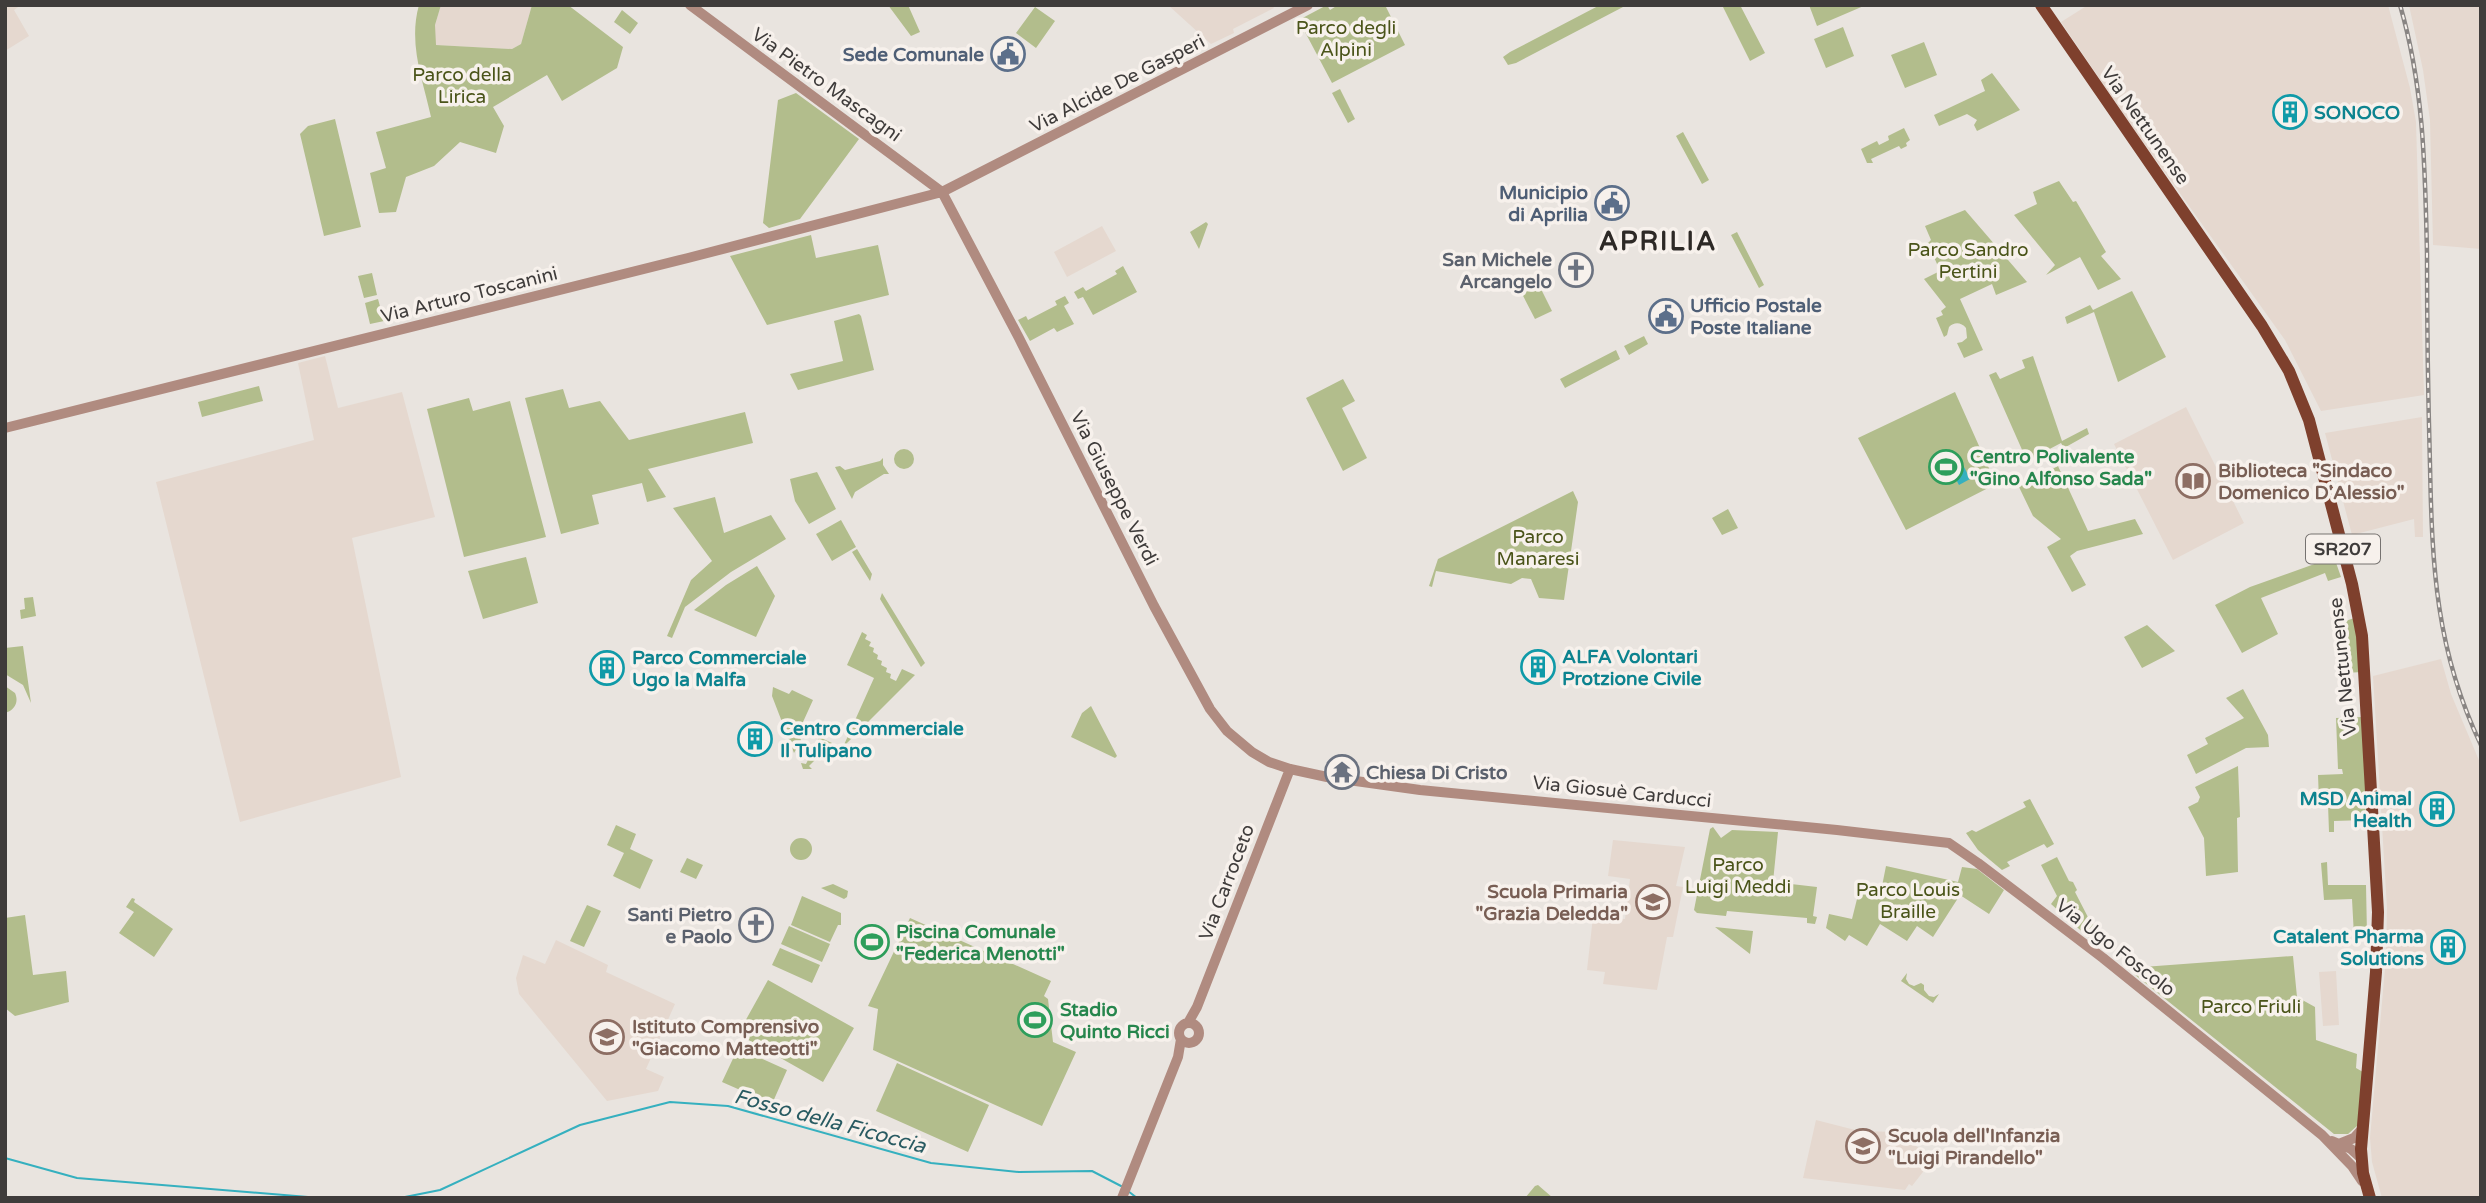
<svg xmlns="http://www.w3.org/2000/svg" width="2486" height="1203" viewBox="0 0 2486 1203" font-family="'Varela Round',sans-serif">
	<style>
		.built { fill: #e5d8cf }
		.green { fill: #b2bd8c }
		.water { fill: #35b0bf }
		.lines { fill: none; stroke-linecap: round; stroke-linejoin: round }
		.stream { stroke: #35b0bf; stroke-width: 2 }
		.minor { stroke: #b08b80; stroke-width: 10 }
		.major { stroke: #7e402d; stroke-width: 12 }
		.rail-casing { stroke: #898583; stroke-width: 4.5 }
		.rail { stroke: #f7f1ec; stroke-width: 2; stroke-dasharray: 5; stroke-linecap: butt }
		.labels { text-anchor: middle; stroke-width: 7; stroke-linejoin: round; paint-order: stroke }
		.shield { fill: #f7f1ec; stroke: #767270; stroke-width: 2 }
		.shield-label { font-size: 18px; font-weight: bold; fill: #3f3c3b }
		.park-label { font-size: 19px; fill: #4a5419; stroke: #f7f1ec }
		.service-label { font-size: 19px; font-weight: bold; fill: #4e5e75; stroke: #f7f1ec; text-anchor: end }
		.street-label { font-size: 19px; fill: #3f3c3b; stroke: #f7f1ec }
		.culture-label { font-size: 19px; font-weight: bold; fill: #0d838f; stroke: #f7f1ec; text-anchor: start }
		.worship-label { font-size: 19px; font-weight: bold; fill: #5b616d; stroke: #f7f1ec; text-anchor: end }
		.leisure-label { font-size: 19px; font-weight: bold; fill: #27864d; stroke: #f7f1ec; text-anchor: start }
		.education-label { font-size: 19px; font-weight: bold; fill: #785e54; stroke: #f7f1ec; text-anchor: start }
		.water-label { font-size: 21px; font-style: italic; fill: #295b62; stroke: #f7f1ec }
		.district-label { font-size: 26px; font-weight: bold; letter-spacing: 2px; fill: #2d2926; stroke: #f7f1ec }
	</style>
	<rect width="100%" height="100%" fill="#e9e4df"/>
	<path class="built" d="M8,5h13l-7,5 15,26 -24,15v-44z
		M441,5h91l-11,39 -9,5 -77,-4v-20z
		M1168,5h104l2,3 -41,21 1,4 -23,11z
		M2088,5h300l22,83 6,34 8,273 -103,16 -36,-71 -149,-208 -75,-110z
		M2409,5h72v244l-48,-4 -3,-125 -7,-50z
		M1102,226l14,25 -49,26 -13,-25z
		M325,356l13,52 64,-16 33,125 -83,21 49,239 -161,45 -84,-340 158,-42 -16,-77z
		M2186,407l58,116 -71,37 -59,-116z
		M2422,417l1,120h-8l-1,-18 -62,16 -27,-102z
		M2441,659l10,35 30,71v433h-99l-10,-36 -2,-24 16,-181 1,-49 -14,-232z
		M1613,840l72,7 -9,39 7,1 -10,50h-6l-10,53 -54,-6 2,-12 -18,-2 6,-53 32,2 5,-40 -22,-3z
		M556,940l52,25 -2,7 69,32 -29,65 18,8 -6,14 -51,10 -88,-107 -3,-16 7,-23 22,9z
		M2336,971l3,54 -16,1 -4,-54z
		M1816,1120l43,11 39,1 35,27 -21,27 -3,-2 -4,6 -102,-12z"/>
	<path class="green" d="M419,5h22l-6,20 1,20 76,4 9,-5 11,-39h36l55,42 -6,21 -55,33 -15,-26 -54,32 11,19 -8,27 -36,-11 -26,24 -28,11 -10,35 -17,1 -9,-40 16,-5 -10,-36 55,-15c-8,-37 -23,-73 -12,-112z
		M888,5h20l12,27 -9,4z
		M1327,5l3,5 8,-5h47l20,40 -73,38 -27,-51 -4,1 -6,-11z
		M1600,5h22l1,2 -107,56 -8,2 -5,-8 7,-5z
		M1722,5h18l25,48 -15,8z
		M1809,5h57l-49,21z
		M1035,7l20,14 -19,27 -20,-15z
		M622,10l16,13 -8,11 -16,-12z
		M1843,27l11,29 -28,12 -12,-29z
		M1924,42l13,33 -32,13 -14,-33z
		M1992,73l28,37 -43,21 -3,-6 3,-5 -10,-6 -28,12 -5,-11 51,-24 -4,-11z
		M1340,89l15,30 -7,4 -16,-30z
		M796,93l63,46 -59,80 -31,9 -6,-5 15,-123z
		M335,119l26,108 -37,9 -24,-102 8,-8z
		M1904,128l6,12 -4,3 1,3 -6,3 -2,-3 -28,13 2,4h-6l-6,-14 16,-8 2,4 10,-5 -1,-4z
		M1683,132l26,48 -7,4 -26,-48z
		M2059,181l14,21 3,-1 30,51 -5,4 20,23 -23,11 -18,-33 -34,18 9,-10 -41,-50 23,-11 -4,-12z
		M1965,210l62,72 -31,13 -4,-11 -32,15 23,51 -19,8 -7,-15 5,-1 5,-4 -1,-10c-5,-6 -12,-6 -17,-1l-2,8 -3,2 -8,-19 7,-3 -2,-4 5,-4 -22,-28 16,-8 -12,-28 3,-3 -6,-14z
		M1206,222l2,2 -9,25 -9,-17z
		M1737,232l27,53 -5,3 -28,-53z
		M811,235l5,23 62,-13 11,50 -122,30 -37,-69z
		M1123,266l14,26 -44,23 -10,-18 -5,2 -4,-7 9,-5 3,4 31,-17 -2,-3z
		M372,273l5,22 -13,3 -6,-22z
		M1537,281l15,30 -17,8 -15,-29z
		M2132,291l34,66 -48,25 -24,-70 -27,12 -2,-7 25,-12 3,5z
		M1065,296l4,7 -5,3 10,18 -17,8 -3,-4 -24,13 -12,-21 8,-4 2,4 29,-15 -2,-4z
		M378,299l6,22 -14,3 -5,-21z
		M859,314l2,2 13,54 -76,20 -8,-16 53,-13 -9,-40z
		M1644,336l4,8 -19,11 -5,-9z
		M1616,350l4,9 -55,29 -5,-9z
		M2033,356l29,85 25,-13 2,6 -25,14 -3,-5 -34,18 -38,-86 7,-3 4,7 25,-11 -3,-8z
		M1343,379l12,22 -13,7 25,50 -24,13 -37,-73z
		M259,386l4,15 -61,16 -4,-15z
		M563,389l6,19 31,-7 29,39 116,-28 8,31 -105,26 18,28 -19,5 -5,-19 -50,12 7,29 -38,10 -36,-136z
		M1955,392l41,92 -90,46 -48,-92z
		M469,398l4,13 37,-10 36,136 -82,20 -37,-148z
		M894 459a10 10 0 1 1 20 0a10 10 0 1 1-20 0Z
		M883,458v7l6,9h-5l-29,18 -3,7 -17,-32 5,-1 5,4 35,-9z
		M2058,466l30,65 47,-12 8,15 -66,17 -7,5 16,29 -14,7 -25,-45 14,-8 -28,-23 -14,-29z
		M817,472l19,37 -27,15 -14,-23 -5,-22z
		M1573,491l5,11 -14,98 -25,-2 -8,-19 -9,-1 -11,6 -75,-13 -4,16 -3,-1 9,-27z
		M715,497l9,36 47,-18 15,24 -55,33 -46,35 -13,31 -5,-2 24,-56 21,-19 -39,-53z
		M1728,509l10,19 -16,7 -10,-17z
		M841,520l15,27 -24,14 -16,-27z
		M857,549l15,25 -2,7 -18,-29z
		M526,557l12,46 -55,16 -15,-48z
		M2334,557l7,20 -13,4 -3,-8 -64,25 17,36 -36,19 -27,-48 35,-18z
		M757,566l18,30 -19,41 -62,-27 32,-25z
		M882,593l43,70 -4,4 -41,-68z
		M33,597l3,19 -15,3 -1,-9 5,-1 -1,-11z
		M2357,617l5,55 -17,1 -5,-50z
		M2147,625l28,26 -33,17 -18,-31z
		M862,632l5,3 -2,4 6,3 -2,4 5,2 -1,4 5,3 -1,4 5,2 -1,4 6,3 -1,4 5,2 -1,4 6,3 6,-12 13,6 -72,72 31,-69 -27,-13z
		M23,646l8,57 -8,-18 -18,-11v-26z
		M5,686l10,7c4,9 0,17 -10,20z
		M773,687l16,7 3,-4 21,10 -15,33 3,7 -7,13 -22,-57z
		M2243,689l25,46 1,12 -23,1 -50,26 -9,-19 21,-11 -3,-6 39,-20 -18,-20z
		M1091,706l26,50 -2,2 -44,-21 11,-24z
		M2362,717l5,71 -2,32 -31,1v11h-5l-1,-28 -4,-3h-5l-1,-26 25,-1 -1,-5h-4l-2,-51z
		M819,737l13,6 -23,23 3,3h-9l-2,-6 5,1z
		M2238,766l2,51 -3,1 1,54 -32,4 -2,-38 -16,-31 10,-5 2,-5 -5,-10z
		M2030,799l24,45 -7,4 -3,-4 -37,18 3,4 -8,4 -24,-20 -12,-17 6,-3 4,2 50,-25 -3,-5z
		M616,825l20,9 -6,15 23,11 -13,29 -27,-13 11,-23 -17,-8z
		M1713,827l8,11 11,-8 46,2 -5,50 44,5 -4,29 4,1 -2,7 -8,-1v-5l-80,-7 -1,5 -29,-3 -3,-3 16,-81z
		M790 849a11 11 0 1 1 22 0a11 11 0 1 1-22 0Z
		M2057,857l12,24 4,1 4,8 -2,2 16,31 5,2 4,12 -3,8 -46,-41 6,-8 -16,-31z
		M687,858l16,7 -7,14 -16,-7z
		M2327,862l1,23h38l1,50 -13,1 -2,-37 -28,1 -3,-37z
		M1886,866l72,16 4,-15 15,2 27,21 -15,24 -29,-19 -27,42 -16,-11 -10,15 -27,-17 -13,22 -18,-11 -4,6 -19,-13 3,-14 23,5 9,-36 21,3z
		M833,884l15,7 -1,6 -3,2 -23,-11z
		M802,896l39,17v12h-3l-8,17 -39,-17z
		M132,898l3,1 -1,3 39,27 -19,28 -35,-24 15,-21 -8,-5z
		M587,905l14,6 -17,36 -14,-6z
		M25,915l8,60 33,-4 3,31 -54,14 -10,-8v-90z
		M910,918l141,63 -7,15 4,3 5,43 23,10 -34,74 -169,-76 5,-41 -10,-3z
		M789,926l41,18 -8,18 -41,-18z
		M1715,927l38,4 -3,23z
		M780,948l40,17 -8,18 -40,-18z
		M2293,956l4,41 18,10 1,33 41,14 -1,14 7,4 -5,53 -10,9h-14l-200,-160 -2,-5 1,-3 5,-2 5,3z
		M1907,973l-1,6 3,5 5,2 7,-3 3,2v5l5,6 5,1 5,-3 -6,9 -32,-22z
		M768,980l86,48 -31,54 -85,-48z
		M738,1048l49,22 -15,34 -50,-22z
		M897,1063l92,42 -21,47 -92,-41z
		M1538,1185l15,13h-28l10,-12z"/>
	<path class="water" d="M1959,457l11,22 -11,6 -12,-22z"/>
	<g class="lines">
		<path class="stream" d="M5,1158l72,20 243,20
			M1128,1191l9,7
			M400,1198l40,-8 140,-65 90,-23 58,4 203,57 88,9 73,-1 29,15"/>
		<path class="minor" d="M690,5l252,187 77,146 135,268 56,103 17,22 25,21 17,10 21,7 37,8 93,13 417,40 112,13 29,20 125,95 219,177 30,31 10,15
			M5,428l683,-170 254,-66 366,-187
			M1188,1023l9,-16 93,-238
			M1179 1033a10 10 0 1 1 20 0a10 10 0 1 1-20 0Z
			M2332,1141l19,8 10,9
			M2339,1144l15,-6 8,-9
			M1122,1198l56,-141 3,-18"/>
		<path class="major" d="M2041,5l221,321 27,45 20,49 43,164 10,52 16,276 -2,60 -15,177 2,24 7,25"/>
		<g class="rail-casing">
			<path id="rail" d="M2400,5c24,82 25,163 27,248 0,71 1,142 3,212 2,102 6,186 51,280"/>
		</g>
		<use href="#rail" class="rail"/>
	</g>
	<defs>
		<g id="civic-ring" transform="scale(1.75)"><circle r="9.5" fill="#f7f1ec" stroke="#5c6f8a" stroke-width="1.5"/><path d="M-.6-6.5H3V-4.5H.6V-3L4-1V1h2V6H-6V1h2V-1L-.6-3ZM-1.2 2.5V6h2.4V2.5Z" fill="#5c6f8a"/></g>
		<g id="building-ring" transform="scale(1.75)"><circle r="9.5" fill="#f7f1ec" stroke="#0f9aa8" stroke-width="1.5"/><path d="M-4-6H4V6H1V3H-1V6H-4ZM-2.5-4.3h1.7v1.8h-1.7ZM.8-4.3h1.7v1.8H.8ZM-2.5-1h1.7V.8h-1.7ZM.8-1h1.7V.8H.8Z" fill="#0f9aa8"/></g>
		<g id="church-ring" transform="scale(1.75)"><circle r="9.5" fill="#f7f1ec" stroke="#6b7280" stroke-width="1.5"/><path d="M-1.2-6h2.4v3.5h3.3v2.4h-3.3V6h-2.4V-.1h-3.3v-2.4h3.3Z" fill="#6b7280"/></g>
		<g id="stadium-ring" transform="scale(1.75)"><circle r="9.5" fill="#f7f1ec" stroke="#2e9e5b" stroke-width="1.5"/><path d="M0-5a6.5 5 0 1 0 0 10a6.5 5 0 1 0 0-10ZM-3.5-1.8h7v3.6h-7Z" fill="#2e9e5b"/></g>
		<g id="library-ring" transform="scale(1.75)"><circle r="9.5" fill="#f7f1ec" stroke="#8d6e63" stroke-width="1.5"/><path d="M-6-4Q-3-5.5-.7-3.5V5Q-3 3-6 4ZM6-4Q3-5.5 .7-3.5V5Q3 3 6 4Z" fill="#8d6e63"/></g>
		<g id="temple-ring" transform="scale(1.75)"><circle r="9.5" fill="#f7f1ec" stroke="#6b7280" stroke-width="1.5"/><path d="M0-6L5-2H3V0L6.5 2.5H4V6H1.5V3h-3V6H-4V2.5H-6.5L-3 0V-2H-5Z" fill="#6b7280"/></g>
		<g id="school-ring" transform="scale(1.75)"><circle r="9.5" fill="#f7f1ec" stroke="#8d6e63" stroke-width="1.5"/><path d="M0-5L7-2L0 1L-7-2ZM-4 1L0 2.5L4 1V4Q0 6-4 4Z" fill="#8d6e63"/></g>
	</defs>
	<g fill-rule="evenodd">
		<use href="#civic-ring" x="1008" y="54"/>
		<use href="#building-ring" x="2290" y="112"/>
		<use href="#civic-ring" x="1612" y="203"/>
		<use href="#church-ring" x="1576" y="270"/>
		<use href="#civic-ring" x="1666" y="316"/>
		<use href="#stadium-ring" x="1946" y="467"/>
		<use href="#library-ring" x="2193" y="481"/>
		<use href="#building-ring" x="1538" y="667"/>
		<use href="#building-ring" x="607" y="668"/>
		<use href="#building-ring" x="755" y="739"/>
		<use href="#temple-ring" x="1342" y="772"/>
		<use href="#building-ring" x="2437" y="809"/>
		<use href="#school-ring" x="1653" y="902"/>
		<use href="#church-ring" x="756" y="925"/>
		<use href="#stadium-ring" x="872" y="942"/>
		<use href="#building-ring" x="2448" y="947"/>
		<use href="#stadium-ring" x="1035" y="1020"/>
		<use href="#school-ring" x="607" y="1037"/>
		<use href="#school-ring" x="1863" y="1146"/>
	</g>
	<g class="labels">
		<rect class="shield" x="2306" y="534.5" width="74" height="29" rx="5"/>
		<g class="shield-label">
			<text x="2343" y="555">SR207</text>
		</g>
		<g class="park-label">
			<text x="1346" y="34">Parco degli<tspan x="1346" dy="22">Alpini</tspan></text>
			<text x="462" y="81">Parco della<tspan x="462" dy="22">Lirica</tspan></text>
			<text x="1968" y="256">Parco Sandro<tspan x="1968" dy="22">Pertini</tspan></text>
			<text x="1538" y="543">Parco<tspan x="1538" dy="22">Manaresi</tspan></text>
			<text x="1738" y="871">Parco<tspan x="1738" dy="22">Luigi Meddi</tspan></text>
			<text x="1908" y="896">Parco Louis<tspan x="1908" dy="22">Braille</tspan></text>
			<text x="2251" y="1013">Parco Friuli</text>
		</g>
		<g class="service-label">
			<text x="984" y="61">Sede Comunale</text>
			<text x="1588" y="199">Municipio<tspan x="1588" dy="22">di Aprilia</tspan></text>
			<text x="1690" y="312" text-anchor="start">Ufficio Postale<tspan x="1690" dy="22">Poste Italiane</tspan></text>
		</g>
		<g class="street-label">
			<text transform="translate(1117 83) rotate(-27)" y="7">Via Alcide De Gasperi</text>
			<text transform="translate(827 84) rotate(36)" y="7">Via Pietro Mascagni</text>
			<text transform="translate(2146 125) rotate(55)" y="7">Via Nettunense</text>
			<text transform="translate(469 294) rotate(-14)" y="7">Via Arturo Toscanini</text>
			<text transform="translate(1115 488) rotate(63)" y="7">Via Giuseppe Verdi</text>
			<text transform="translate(2342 667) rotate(-96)" y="7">Via Nettunense</text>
			<text transform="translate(1622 791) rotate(6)" y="7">Via Giosuè Carducci</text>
			<text transform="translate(1226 882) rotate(-69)" y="7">Via Carroceto</text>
			<text transform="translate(2116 947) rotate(38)" y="7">Via Ugo Foscolo</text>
		</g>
		<g class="culture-label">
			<text x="2314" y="119">SONOCO</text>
			<text x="1562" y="663">ALFA Volontari<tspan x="1562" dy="22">Protzione Civile</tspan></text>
			<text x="632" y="664">Parco Commerciale<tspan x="632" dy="22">Ugo la Malfa</tspan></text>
			<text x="780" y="735">Centro Commerciale<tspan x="780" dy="22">Il Tulipano</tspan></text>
			<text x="2412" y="805" text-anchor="end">MSD Animal<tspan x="2412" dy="22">Health</tspan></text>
			<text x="2424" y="943" text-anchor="end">Catalent Pharma<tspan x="2424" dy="22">Solutions</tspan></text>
		</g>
		<g class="worship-label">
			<text x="1552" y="266">San Michele<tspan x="1552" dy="22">Arcangelo</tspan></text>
			<text x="1366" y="779" text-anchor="start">Chiesa Di Cristo</text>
			<text x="732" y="921">Santi Pietro<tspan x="732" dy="22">e Paolo</tspan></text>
		</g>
		<g class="leisure-label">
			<text x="1970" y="463">Centro Polivalente<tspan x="1970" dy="22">"Gino Alfonso Sada"</tspan></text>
			<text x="896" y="938">Piscina Comunale<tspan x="896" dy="22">"Federica Menotti"</tspan></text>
			<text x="1060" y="1016">Stadio<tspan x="1060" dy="22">Quinto Ricci</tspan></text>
		</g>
		<g class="education-label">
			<text x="2218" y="477">Biblioteca "Sindaco<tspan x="2218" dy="22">Domenico D'Alessio"</tspan></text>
			<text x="1628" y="898" text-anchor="end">Scuola Primaria<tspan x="1628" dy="22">"Grazia Deledda"</tspan></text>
			<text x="632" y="1033">Istituto Comprensivo<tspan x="632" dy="22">"Giacomo Matteotti"</tspan></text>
			<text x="1888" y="1142">Scuola dell'Infanzia<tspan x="1888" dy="22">"Luigi Pirandello"</tspan></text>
		</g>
		<g class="water-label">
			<text transform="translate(830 1121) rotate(15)" y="7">Fosso della Ficoccia</text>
		</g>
		<g class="district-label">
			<text x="1658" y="250">APRILIA</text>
		</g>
	</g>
	<rect width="2486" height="1203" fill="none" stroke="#3f3c3b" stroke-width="14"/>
</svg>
